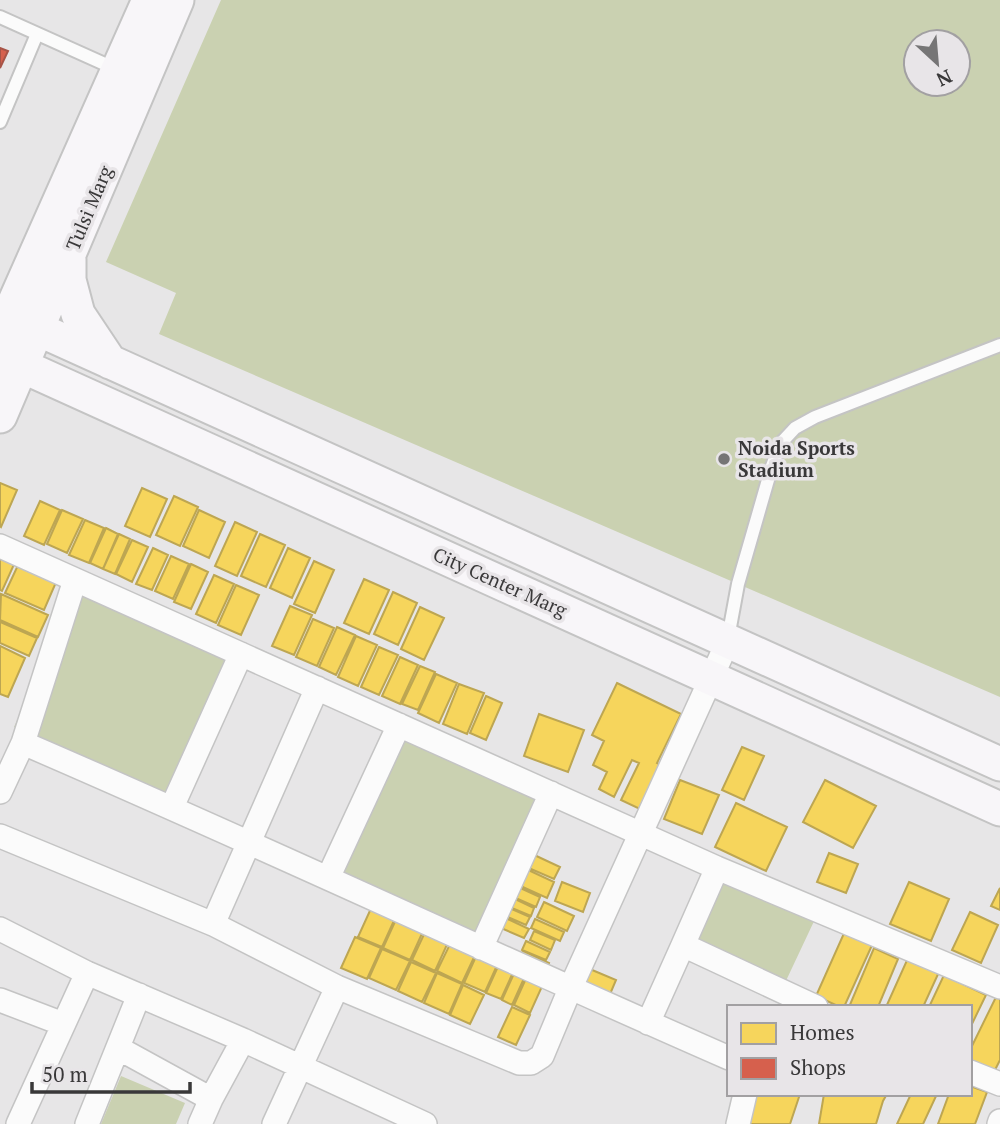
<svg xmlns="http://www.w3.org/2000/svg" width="1000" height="1124" viewBox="0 0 1000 1124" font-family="'PT Serif',serif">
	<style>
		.green { fill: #cad1b1; fill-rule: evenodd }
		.homes { fill: #f6d55c; stroke: #bda652; stroke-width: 2 }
		.shops { fill: #d6604d; stroke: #a75447; stroke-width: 2 }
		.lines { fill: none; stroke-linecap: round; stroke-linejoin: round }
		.lane-casing { stroke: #c4c4c4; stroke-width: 16 }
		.street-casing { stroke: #c4c4c4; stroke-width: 26 }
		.secondary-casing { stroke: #c4c4c4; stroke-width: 37 }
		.lane { stroke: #fbfbfb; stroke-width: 12 }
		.street { stroke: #fbfbfb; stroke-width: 23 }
		.secondary { stroke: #f8f6f9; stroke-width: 33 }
		.poi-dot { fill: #767576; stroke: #e8e5e8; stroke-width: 2.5 }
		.labels { text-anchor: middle; stroke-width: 7; stroke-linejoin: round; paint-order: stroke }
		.street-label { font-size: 19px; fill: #393839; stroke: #e8e5e8 }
		.poi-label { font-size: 19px; font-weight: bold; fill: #393839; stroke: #e8e5e8; text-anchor: start }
	</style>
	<rect width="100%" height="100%" fill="#e7e6e7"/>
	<path class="green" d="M221,0h779v697l-841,-363 17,-41 -70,-31zM916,42h42v42h-42z
		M78,590l151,69 -64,137 -151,-69z
		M403,737l136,61 -63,139 -136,-60z
		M720,873l96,44 -32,68 -95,-44z
		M121,1076l64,27 -9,21h-75z"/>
	<path class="homes" d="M0,483l17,7 -16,37 -1,-1z
		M142,488l25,11 -17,38 -25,-11z
		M174,496l24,11 -18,39 -24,-11z
		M40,501l20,9 -16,35 -20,-9z
		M62,510l21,9 -16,34 -20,-9z
		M199,510l26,12 -16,36 -26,-12z
		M85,520l19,8 -15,35 -20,-8z
		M235,522l22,10 -20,44 -22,-10z
		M106,528l12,6 -15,35 -13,-6z
		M119,534l11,5 -15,35 -12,-5z
		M260,534l25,11 -19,42 -25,-11z
		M132,540l16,7 -16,35 -16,-8z
		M153,548l15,7 -16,35 -16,-6z
		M288,548l22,10 -18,40 -22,-10z
		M0,553l16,7 -14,31 -2,-1z
		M171,556l18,8 -16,35 -18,-8z
		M314,561l20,9 -19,43 -21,-9z
		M19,563l38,17 -13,30 -39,-17z
		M191,564l17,8 -17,37 -17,-7z
		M214,575l20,9 -18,39 -20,-9z
		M364,579l25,11 -20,44 -25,-11z
		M236,585l23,10 -18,40 -23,-10z
		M393,592l24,11 -19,42 -24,-11z
		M1,594l47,21 -10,22 -38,-17z
		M290,606l22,9 -18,40 -22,-9z
		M420,607l24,11 -20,42 -23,-11z
		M313,619l21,9 -17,38 -21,-9z
		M0,622l37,16 -8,18 -29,-13z
		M337,627l18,8 -19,40 -17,-8z
		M356,636l21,9 -19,41 -20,-9z
		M0,646l25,12 -17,39 -8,-3z
		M379,647l19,8 -19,40 -18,-8z
		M400,657l18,8 -18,39 -18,-8z
		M420,666l15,6 -17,38 -16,-6z
		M436,674l21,9 -18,40 -21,-10z
		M617,683l64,31 -24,49 6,3 -21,44 -21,-10 18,-37 -7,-3 -18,37 -15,-8 8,-17 -14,-7 11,-24 -12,-6z
		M459,684l25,9 -17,41 -24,-10z
		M486,696l16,7 -16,37 -16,-7z
		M539,714l45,16 -16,42 -44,-16z
		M742,747l22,9 -20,44 -22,-10z
		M680,780l39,15 -17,39 -38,-15z
		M825,780l51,26 -23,42 -50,-26z
		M736,803l51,24 -21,44 -51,-24z
		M530,853l30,14 -6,12 -30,-13z
		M829,853l29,11 -12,29 -29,-11z
		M524,868l30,14 -7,16 -31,-14z
		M562,882l28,11 -7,19 -28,-11z
		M909,882l40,17 -18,42 -41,-17z
		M516,886l24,11 -4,10 -25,-11z
		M1000,888v22l-9,-4z
		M511,897l23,11 -3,8 -24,-10z
		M544,902l30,14 -7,15 -30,-14z
		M373,904l24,10 -15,33 -24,-10z
		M507,907l23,10 -4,8 -23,-10z
		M970,912l28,13 -17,38 -29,-13z
		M398,915l27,12 -15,33 -27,-12z
		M499,915l30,14 -5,9 -30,-13z
		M535,919l29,13 -4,9 -29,-13z
		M427,928l23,10 -15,33 -23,-11z
		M534,931l21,9 -4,10 -21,-10z
		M845,931l28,12 -29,64h-4l-24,-11z
		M355,937l26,11 -14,31 -26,-11z
		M452,940l25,11 -15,32 -25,-12z
		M526,941l24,11 -4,8 -24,-10z
		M874,948l24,11 -20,48h-29z
		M382,949l28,12 -14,29 -27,-12z
		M523,951l26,12 -4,10 -27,-12z
		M478,952l21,9 -14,31 -21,-9z
		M908,958l31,14 -16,35h-37z
		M411,962l25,11 -14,29 -24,-11z
		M500,962l15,6 -14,31 -15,-6z
		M585,967l31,13 -8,19 -31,-13z
		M516,969l10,5 -14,31 -10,-5z
		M437,973l25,11 -13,30 -25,-11z
		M528,974l16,8 -14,31 -16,-8z
		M944,975l42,20 -16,33v-21h-41z
		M463,985l21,10 -14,29 -20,-9z
		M996,997l4,2v61l-8,16 -22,-9v-17z
		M512,1007l18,8 -14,30 -18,-8z
		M970,1086l17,6 -12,32h-37l11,-30h21z
		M752,1094h48l-10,30h-47z
		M824,1094h63l-4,7 -7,23h-57z
		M911,1094h26l-14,30h-26z"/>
	<path class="shops" d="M0,48l8,3 -8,17z"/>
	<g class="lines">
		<g class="lane-casing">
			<path id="lane" d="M0,17l118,53
				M0,122l37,-88
				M728,638l10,-54 34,-118 9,-23 14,-15 20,-11 185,-72"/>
		</g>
		<g class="street-casing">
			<path id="street" d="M0,546l717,322 283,119
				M23,743c237,102 470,212 706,315
				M0,792l23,-49 52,-163
				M172,807l69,-153
				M0,836l213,88 124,63 182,76h12l11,-7 28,-67 158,-348
				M717,868l-34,77 133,62
				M328,878l71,-153
				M213,924l104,-236
				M0,929l87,44 156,67 182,84
				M481,948l70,-155
				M0,1000l63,24
				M648,1023l35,-78
				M118,1048l93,51 -11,25
				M970,1072l30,12
				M211,1099l32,-59
				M18,1124l69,-151
				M87,1124l52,-129
				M274,1124l63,-137
				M738,1124l7,-30
				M999,1124l1,-3"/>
		</g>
		<g class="secondary-casing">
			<path id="secondary" d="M69,259v21l9,34 32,48
				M0,312l1000,452
				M0,335l149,-335
				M0,356l1000,453
				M0,416l177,-416"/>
		</g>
		<use href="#lane" class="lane"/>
		<use href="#street" class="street"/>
		<use href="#secondary" class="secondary"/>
	</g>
	<circle class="poi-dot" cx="724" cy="459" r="7"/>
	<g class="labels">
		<g class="street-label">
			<text transform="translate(89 208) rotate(-67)" y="7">Tulsi Marg</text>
			<text transform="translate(500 582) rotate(24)" y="7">City Center Marg</text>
		</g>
		<g class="poi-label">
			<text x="738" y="455">Noida Sports<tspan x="738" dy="22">Stadium</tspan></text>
		</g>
	</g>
	<rect x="727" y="1005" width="245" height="91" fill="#e8e5e8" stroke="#a2a0a2" stroke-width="2"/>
	<rect x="741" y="1023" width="35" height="21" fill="#f6d55c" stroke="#a2a0a2" stroke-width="2"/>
	<text x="790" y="1040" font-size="21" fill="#393839">Homes</text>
	<rect x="741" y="1058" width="35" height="21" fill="#d6604d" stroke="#a2a0a2" stroke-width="2"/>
	<text x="790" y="1075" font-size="21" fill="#393839">Shops</text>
	<g transform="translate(937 63) rotate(154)"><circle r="33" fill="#e8e5e8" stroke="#a2a0a2" stroke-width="2"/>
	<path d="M0-5L12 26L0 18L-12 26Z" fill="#767576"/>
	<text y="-10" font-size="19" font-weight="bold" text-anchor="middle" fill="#393839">N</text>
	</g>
	<path d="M32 1082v10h158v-10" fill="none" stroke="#393839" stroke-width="3.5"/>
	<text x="42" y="1082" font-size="21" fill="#393839" stroke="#e8e5e8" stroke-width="5" paint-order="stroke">50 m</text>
</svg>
